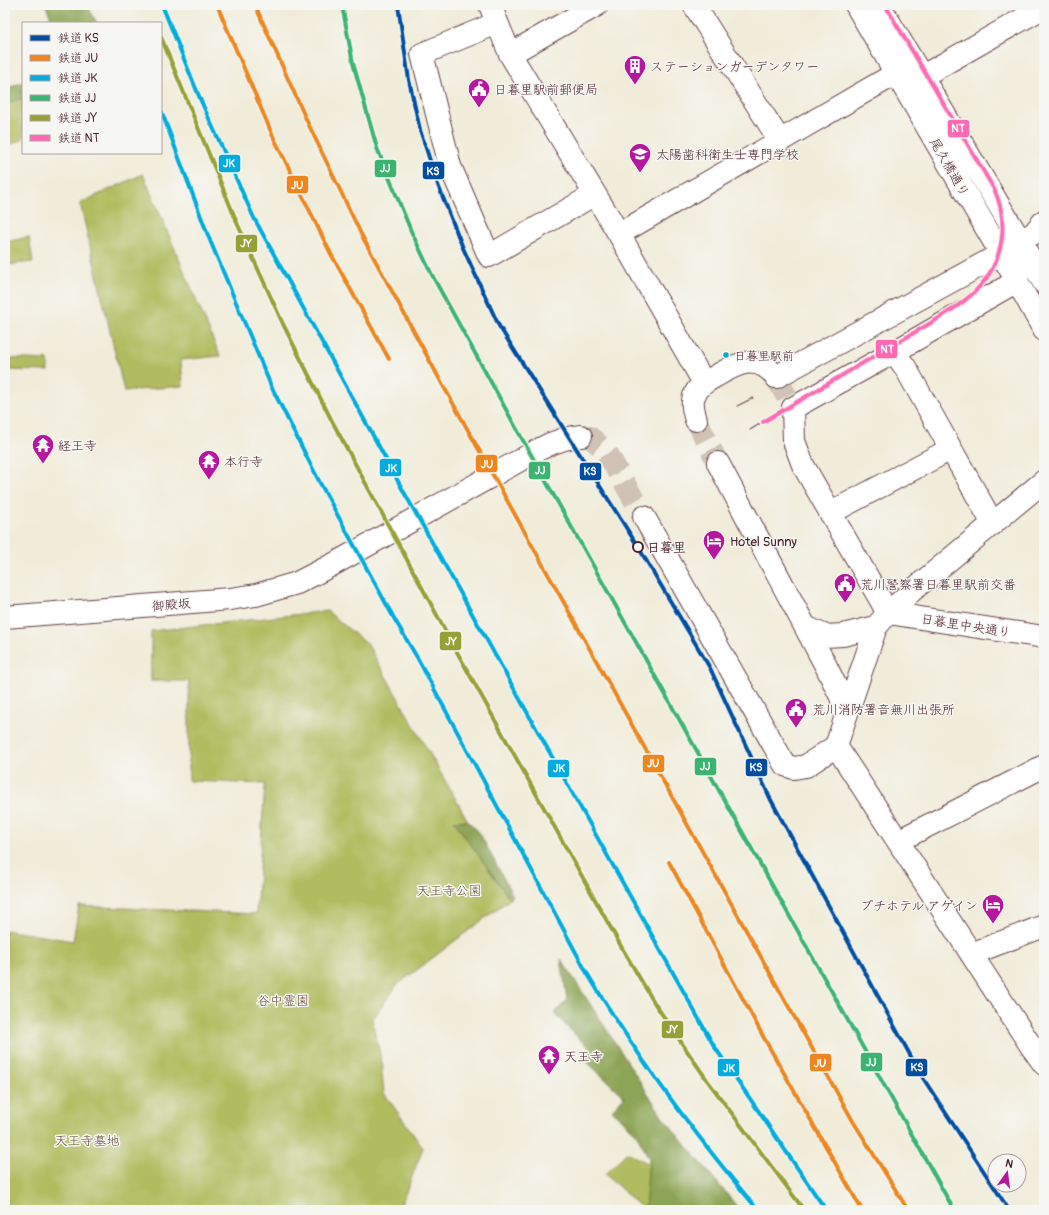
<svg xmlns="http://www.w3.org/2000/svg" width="1049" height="1215" viewBox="0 0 1049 1215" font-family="Pangolin,'Klee One',sans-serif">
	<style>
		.green { fill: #b0bc5e; stroke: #7d6e44 }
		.forest { fill: #8ca455; stroke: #6b6240 }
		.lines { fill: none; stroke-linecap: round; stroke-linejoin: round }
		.street-tunnel { stroke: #d0c3b6; stroke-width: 22; stroke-dasharray: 22 11; stroke-linecap: butt }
		.secondary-tunnel { stroke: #d0c3b6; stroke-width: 22; stroke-dasharray: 22 11; stroke-linecap: butt }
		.street-casing { stroke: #633e45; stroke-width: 24 }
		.secondary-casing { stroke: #633e45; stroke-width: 24 }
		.primary-casing { stroke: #633e45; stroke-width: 24 }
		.street { stroke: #fff; stroke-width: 22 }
		.secondary { stroke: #fff; stroke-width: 22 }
		.primary { stroke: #fff; stroke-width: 22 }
		.tram { stroke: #4a1f2b; stroke-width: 1 }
		.rail-1-casing { stroke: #f6f6f2; stroke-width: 7 }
		.rail-2-casing { stroke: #f6f6f2; stroke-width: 7 }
		.rail-3-casing { stroke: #f6f6f2; stroke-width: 7 }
		.rail-4-casing { stroke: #f6f6f2; stroke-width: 7 }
		.rail-5-casing { stroke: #f6f6f2; stroke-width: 7 }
		.rail-6-casing { stroke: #f6f6f2; stroke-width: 7 }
		.rail-1 { stroke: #014ea0; stroke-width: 4 }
		.rail-2 { stroke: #ed861f; stroke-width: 4 }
		.rail-3 { stroke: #04abdc; stroke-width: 4 }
		.rail-4 { stroke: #3cb371; stroke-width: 4 }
		.rail-5 { stroke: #97a036; stroke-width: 4 }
		.rail-6 { stroke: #ff69b4; stroke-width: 4 }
		.bus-dot { fill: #00a9ce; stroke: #f6f6f2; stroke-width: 1.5 }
		.stop-dot { fill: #f6f6f2; stroke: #4a1f2b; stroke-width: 2 }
		.labels { text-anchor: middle; stroke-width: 3; stroke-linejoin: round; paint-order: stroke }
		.bus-label { font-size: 12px; fill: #4a1f2b; stroke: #f6f6f2; text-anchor: start }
		.poi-label { font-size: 13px; fill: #4a1f2b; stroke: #f6f6f2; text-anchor: start }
		.street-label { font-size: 13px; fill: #4a1f2b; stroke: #f6f6f2 }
		.stop-label { font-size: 13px; font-weight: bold; fill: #4a1f2b; stroke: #f6f6f2; text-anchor: start }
		.park-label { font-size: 13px; fill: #694e3a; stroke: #f6f6f2 }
		.line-badge { stroke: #f6f6f2; stroke-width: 1.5 }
		.badge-label { font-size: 11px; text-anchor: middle; font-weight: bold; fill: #fff }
	</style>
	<rect width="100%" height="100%" fill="#f6f6f2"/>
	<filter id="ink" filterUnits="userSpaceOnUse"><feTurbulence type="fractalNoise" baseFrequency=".025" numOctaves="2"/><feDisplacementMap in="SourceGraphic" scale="8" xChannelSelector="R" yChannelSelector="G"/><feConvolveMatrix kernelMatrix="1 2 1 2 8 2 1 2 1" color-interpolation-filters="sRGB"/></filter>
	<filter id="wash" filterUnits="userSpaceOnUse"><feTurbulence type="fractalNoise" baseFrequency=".012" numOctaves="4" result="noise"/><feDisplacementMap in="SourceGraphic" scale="16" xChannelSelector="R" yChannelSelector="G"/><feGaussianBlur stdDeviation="0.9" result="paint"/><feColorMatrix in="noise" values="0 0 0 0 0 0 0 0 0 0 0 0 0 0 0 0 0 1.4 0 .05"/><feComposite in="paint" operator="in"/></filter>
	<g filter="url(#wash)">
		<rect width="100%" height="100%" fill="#f1ecd9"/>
		<path class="green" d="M23,98v41l-18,8v-43z
			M143,174l77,182 -39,4 2,26 -59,5 -44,-188z
			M29,237l4,25 -28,3v-23z
			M5,358l43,2v11l-43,-1z
			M327,611l41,34 100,176h-14l56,78 -113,86 -25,35 11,47 -1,6 2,20 39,55 -24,62h-394v-280l68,11 6,-35 177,8 9,-130 -76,-3v-100h-38v-50z
			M627,1152l22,12 -4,46h-1l-39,-36z"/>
		<path class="forest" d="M48,5h39l10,18h-44l-7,-17z
			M5,82l3,6 15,-6v16l-18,6z
			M454,821h14l11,11 34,64 -3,3z
			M561,959l102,158 77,93h-95l4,-52 -13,-25 -24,-23 12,-13 -42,-40 8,-8 -35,-34v-2l12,-13z"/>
	</g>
	<g filter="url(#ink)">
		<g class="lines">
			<path class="street-tunnel" d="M696,420l22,43
				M581,436l9,1 16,14 38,66"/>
			<path class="secondary-tunnel" d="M776,377l17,31"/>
			<g class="street-casing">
				<path id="street" d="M490,5l20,49 109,180 85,149
					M694,5l86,136
					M497,23l-75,31 28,112 39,90 106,-62
					M510,54l87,-49
					M921,77l123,-70
					M619,234l276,-160
					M894,352l11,15 88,157
					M696,420c-2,-7 -5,-16 -2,-24 4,-10 13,-15 22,-20 22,-13 42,-23 60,1
					M718,463l108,203 15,31 5,19
					M830,513l121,-64
					M644,517l141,248 9,3 12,-2 30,-20 40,-119 12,-14 -85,-148 -9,-24 -1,-33
					M5,617l225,-18 26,-4 41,-12 35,-18 208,-116c13,-7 26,-12 41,-13
					M806,627l19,9 18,-1 33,-8
					M836,746l195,300 13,18
					M898,841l146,-75
					M971,954l73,-28"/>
			</g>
			<g class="secondary-casing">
				<path id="secondary" d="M776,377l225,-123 33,-21 10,-12
					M793,408l101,-56 123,-71 4,-39
					M888,613l25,-23 131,-109
					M888,613l156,24"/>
			</g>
			<g class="primary-casing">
				<path id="primary" d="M856,5l161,276 27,49
					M879,5l142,237 23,41"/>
			</g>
			<use href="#street" class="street"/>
			<use href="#secondary" class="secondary"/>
			<use href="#primary" class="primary"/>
			<path class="tram" d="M737,406l16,-8
				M750,430l13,-8"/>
			<g class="rail-1-casing">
				<path id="rail-1" d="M398,5l11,75 11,50 18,55 25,63 36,78 138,219 73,123 61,132 150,275 88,135"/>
			</g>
			<g class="rail-2-casing">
				<path id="rail-2" d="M217,5l55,129 59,120 58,105
					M255,5l50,112 57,119 77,142 347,624 67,119 55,89
					M669,862l95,176 98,172"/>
			</g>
			<g class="rail-3-casing">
				<path id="rail-3" d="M162,5l39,96 53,117 151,276 309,552 112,164
					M161,110l48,128 62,148 49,97 75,137 23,39 169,314c50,84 108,162 171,237"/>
			</g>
			<g class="rail-4-casing">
				<path id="rail-4" d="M342,5l11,58 24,85 34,83 22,46 87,158 434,775"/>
			</g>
			<g class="rail-5-casing">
				<path id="rail-5" d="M161,37l77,188 45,99 49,97 120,222 170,305 33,56 52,76 97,130"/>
			</g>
			<g class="rail-6-casing">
				<path id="rail-6" d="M763,422l176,-104c14,-9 30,-19 41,-32 24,-26 29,-65 14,-97l-109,-184"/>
			</g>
			<use href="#rail-1" class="rail-1"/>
			<use href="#rail-2" class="rail-2"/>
			<use href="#rail-3" class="rail-3"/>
			<use href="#rail-4" class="rail-4"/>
			<use href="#rail-5" class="rail-5"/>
			<use href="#rail-6" class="rail-6"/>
		</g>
	</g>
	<defs>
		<g id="building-pin" transform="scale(1.15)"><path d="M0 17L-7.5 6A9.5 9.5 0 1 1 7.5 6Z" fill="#b5179e" stroke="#f6f6f2"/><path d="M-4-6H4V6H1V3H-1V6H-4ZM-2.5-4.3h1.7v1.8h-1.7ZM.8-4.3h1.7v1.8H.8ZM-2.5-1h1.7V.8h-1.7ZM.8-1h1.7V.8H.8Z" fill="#fff"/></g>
		<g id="civic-pin" transform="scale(1.15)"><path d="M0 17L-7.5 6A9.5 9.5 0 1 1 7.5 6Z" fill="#b5179e" stroke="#f6f6f2"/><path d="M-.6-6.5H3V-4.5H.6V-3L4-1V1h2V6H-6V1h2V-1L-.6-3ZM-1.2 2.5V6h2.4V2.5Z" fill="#fff"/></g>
		<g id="university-pin" transform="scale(1.15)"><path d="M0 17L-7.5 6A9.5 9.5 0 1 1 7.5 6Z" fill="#b5179e" stroke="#f6f6f2"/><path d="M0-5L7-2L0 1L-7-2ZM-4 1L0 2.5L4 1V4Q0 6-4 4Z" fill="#fff"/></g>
		<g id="temple-pin" transform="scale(1.15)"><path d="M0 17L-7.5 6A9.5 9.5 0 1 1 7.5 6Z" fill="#b5179e" stroke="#f6f6f2"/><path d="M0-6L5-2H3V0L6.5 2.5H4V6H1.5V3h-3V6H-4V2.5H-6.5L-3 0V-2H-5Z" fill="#fff"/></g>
		<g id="hotel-pin" transform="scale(1.15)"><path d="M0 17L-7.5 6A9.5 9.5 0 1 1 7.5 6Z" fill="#b5179e" stroke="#f6f6f2"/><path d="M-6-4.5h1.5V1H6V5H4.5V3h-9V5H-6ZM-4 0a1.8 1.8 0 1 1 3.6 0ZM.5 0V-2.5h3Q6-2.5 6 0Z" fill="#fff"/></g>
	</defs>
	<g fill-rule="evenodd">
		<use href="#building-pin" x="635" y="66"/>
		<use href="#civic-pin" x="479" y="89"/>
		<use href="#university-pin" x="640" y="154"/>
		<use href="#temple-pin" x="43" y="445"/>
		<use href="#temple-pin" x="209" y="461"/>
		<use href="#hotel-pin" x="714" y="541"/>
		<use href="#civic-pin" x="845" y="584"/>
		<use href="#civic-pin" x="796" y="709"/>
		<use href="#hotel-pin" x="993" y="905"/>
		<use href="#temple-pin" x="549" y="1056"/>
	</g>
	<circle class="bus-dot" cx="726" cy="355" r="3.5"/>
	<circle class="stop-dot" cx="638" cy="547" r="5"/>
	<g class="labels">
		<g class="bus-label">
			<text x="734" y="360">日暮里駅前</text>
		</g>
		<g class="poi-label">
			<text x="650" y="71">ステーションガーデンタワー</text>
			<text x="494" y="94">日暮里駅前郵便局</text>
			<text x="656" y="159">太陽歯科衛生士専門学校</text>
			<text x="58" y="450">経王寺</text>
			<text x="224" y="466">本行寺</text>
			<text x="730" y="546">Hotel Sunny</text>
			<text x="860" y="589">荒川警察署日暮里駅前交番</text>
			<text x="812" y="714">荒川消防署音無川出張所</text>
			<text x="978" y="910" text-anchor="end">プチホテル アゲイン</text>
			<text x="564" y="1061">天王寺</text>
		</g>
		<g class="street-label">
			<text transform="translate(950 167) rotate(60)" y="5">尾久橋通り</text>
			<text transform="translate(171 604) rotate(-5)" y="5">御殿坂</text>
			<text transform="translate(966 625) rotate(9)" y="5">日暮里中央通り</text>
		</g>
		<g class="stop-label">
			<text x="647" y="552">日暮里</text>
		</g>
		<g class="park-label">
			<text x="449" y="895">天王寺公園</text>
			<text x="283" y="1005">谷中霊園</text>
			<text x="87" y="1145">天王寺墓地</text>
		</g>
	</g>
	<g class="line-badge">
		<rect x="947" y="119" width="23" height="19" rx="4" fill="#ff69b4"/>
		<rect x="218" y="154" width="23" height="19" rx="4" fill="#04abdc"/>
		<rect x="374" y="159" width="23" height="19" rx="4" fill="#3cb371"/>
		<rect x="422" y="161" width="23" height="19" rx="4" fill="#014ea0"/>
		<rect x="286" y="175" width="23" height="19" rx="4" fill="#ed861f"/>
		<rect x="235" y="234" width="23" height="19" rx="4" fill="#97a036"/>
		<rect x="875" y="339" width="23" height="20" rx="4" fill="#ff69b4"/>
		<rect x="475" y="454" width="23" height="19" rx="4" fill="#ed861f"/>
		<rect x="379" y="458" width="23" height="19" rx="4" fill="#04abdc"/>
		<rect x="528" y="461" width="23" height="19" rx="4" fill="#3cb371"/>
		<rect x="579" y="462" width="23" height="19" rx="4" fill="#014ea0"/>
		<rect x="439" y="631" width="23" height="20" rx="4" fill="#97a036"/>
		<rect x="642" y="754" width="23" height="19" rx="4" fill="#ed861f"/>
		<rect x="694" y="757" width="23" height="19" rx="4" fill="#3cb371"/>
		<rect x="745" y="758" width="23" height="19" rx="4" fill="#014ea0"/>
		<rect x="547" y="759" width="23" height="19" rx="4" fill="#04abdc"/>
		<rect x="661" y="1020" width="23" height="19" rx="4" fill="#97a036"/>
		<rect x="860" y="1052" width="23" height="20" rx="4" fill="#3cb371"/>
		<rect x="809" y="1053" width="23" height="19" rx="4" fill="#ed861f"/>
		<rect x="905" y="1058" width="23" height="19" rx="4" fill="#014ea0"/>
		<rect x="717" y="1058" width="23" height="19" rx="4" fill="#04abdc"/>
	</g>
	<g class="badge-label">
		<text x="958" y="132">NT</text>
		<text x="229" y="167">JK</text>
		<text x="385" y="172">JJ</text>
		<text x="433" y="175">KS</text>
		<text x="297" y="189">JU</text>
		<text x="246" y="247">JY</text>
		<text x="887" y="353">NT</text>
		<text x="487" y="468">JU</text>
		<text x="391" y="472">JK</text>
		<text x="540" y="474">JJ</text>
		<text x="590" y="475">KS</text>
		<text x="451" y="645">JY</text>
		<text x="653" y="767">JU</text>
		<text x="705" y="770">JJ</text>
		<text x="756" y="771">KS</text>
		<text x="559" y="772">JK</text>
		<text x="672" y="1033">JY</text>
		<text x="871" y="1066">JJ</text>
		<text x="820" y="1067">JU</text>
		<text x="917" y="1071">KS</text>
		<text x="729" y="1072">JK</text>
	</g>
	<rect width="1049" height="1215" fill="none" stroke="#f6f6f2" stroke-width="20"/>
	<rect x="22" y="22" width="140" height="132" fill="#f6f6f2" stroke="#b1a0a2"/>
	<rect x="30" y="35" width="20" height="6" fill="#014ea0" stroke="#b1a0a2"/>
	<text x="58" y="42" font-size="12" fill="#4a1f2b">鉄道 KS</text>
	<rect x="30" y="55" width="20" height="6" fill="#ed861f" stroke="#b1a0a2"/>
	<text x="58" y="62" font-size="12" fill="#4a1f2b">鉄道 JU</text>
	<rect x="30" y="75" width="20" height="6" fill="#04abdc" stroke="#b1a0a2"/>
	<text x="58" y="82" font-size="12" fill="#4a1f2b">鉄道 JK</text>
	<rect x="30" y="95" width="20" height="6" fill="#3cb371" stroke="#b1a0a2"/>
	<text x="58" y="102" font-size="12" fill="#4a1f2b">鉄道 JJ</text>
	<rect x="30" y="115" width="20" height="6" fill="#97a036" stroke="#b1a0a2"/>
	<text x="58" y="122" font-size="12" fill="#4a1f2b">鉄道 JY</text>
	<rect x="30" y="135" width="20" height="6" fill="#ff69b4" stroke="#b1a0a2"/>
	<text x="58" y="142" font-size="12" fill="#4a1f2b">鉄道 NT</text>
	<g transform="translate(1007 1173) rotate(14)"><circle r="19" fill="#f6f6f2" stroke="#b1a0a2"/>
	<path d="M0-3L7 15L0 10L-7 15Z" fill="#b5179e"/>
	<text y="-6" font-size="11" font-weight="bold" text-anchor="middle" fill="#4a1f2b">N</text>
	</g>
</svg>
